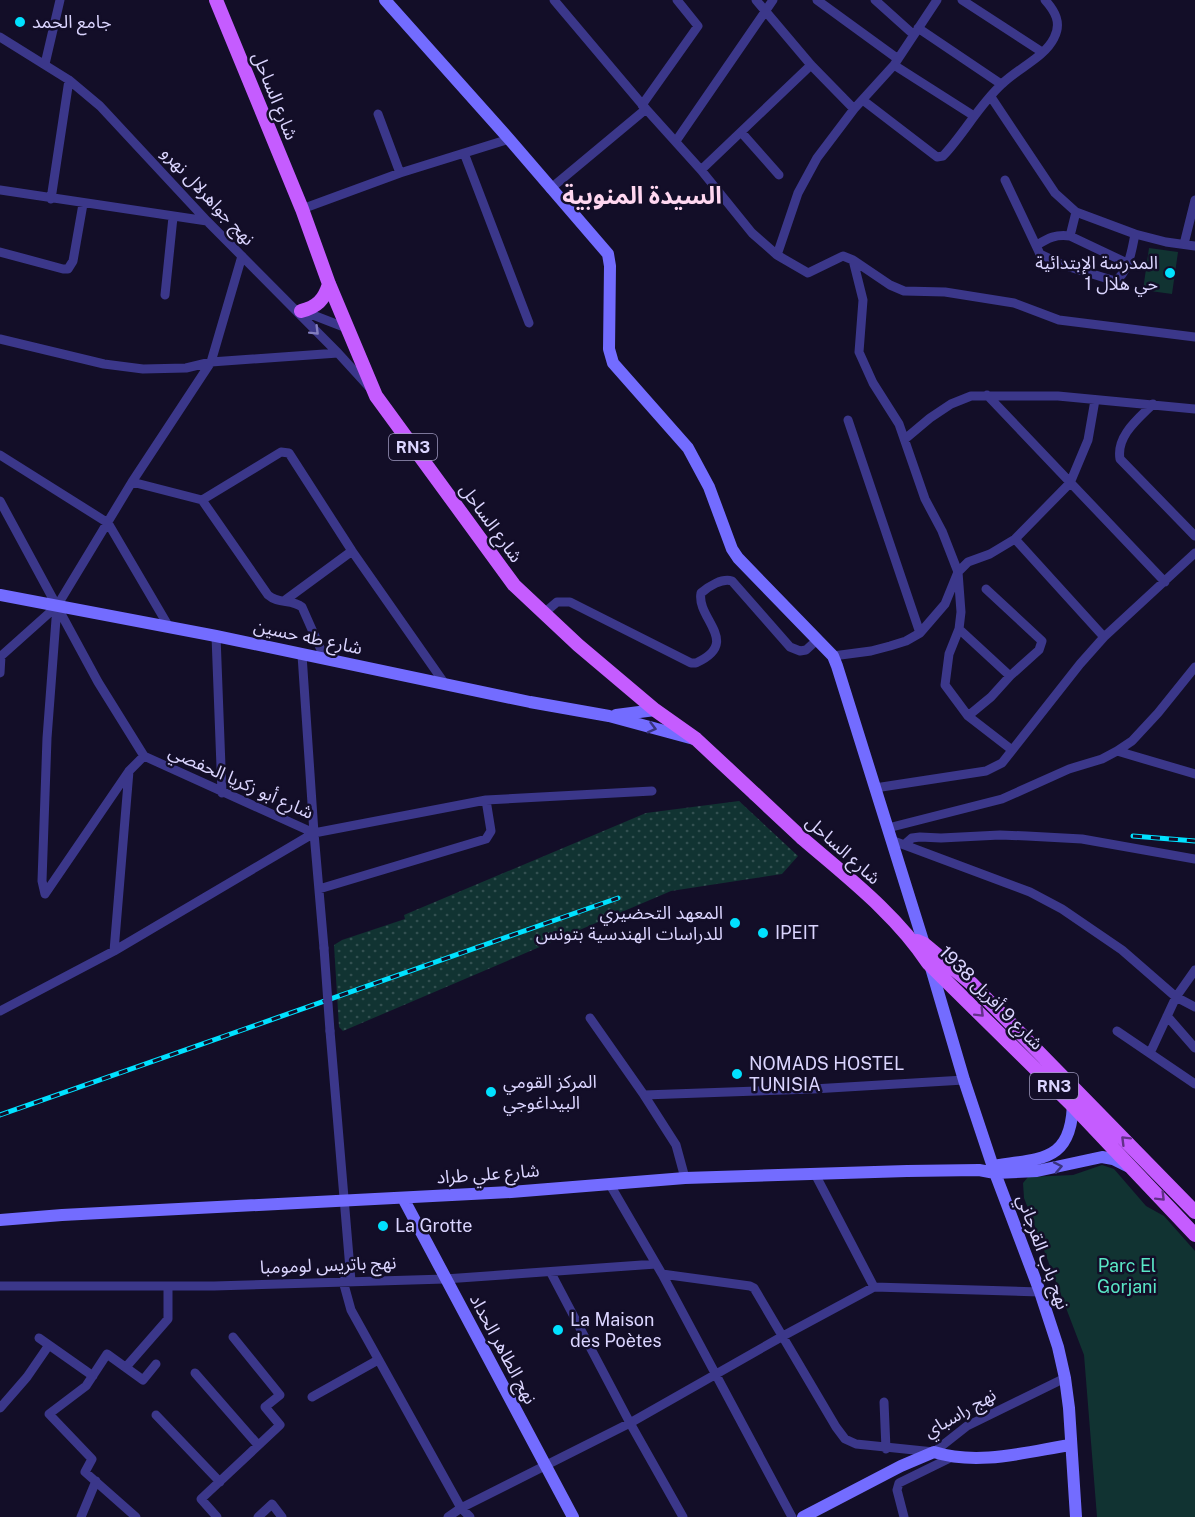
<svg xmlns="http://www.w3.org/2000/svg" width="1195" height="1517" viewBox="0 0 1195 1517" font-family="'Public Sans','Noto Sans Arabic',sans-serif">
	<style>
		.grass { fill: url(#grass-dots) }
		.park { fill: #113332 }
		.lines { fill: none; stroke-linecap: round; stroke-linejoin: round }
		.street { stroke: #3b378a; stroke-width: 9 }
		.secondary { stroke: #736cff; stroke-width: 12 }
		.primary { stroke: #c55cff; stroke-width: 14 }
		.rail-casing { stroke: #01e1ff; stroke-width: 5 }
		.rail { stroke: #130e28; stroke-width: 3; stroke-dasharray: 9; stroke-linecap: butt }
		.street-bridge { stroke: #3b378a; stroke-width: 9 }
		.primary-bridge { stroke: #c55cff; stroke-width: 14 }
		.oneway { stroke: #837ebf }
		.oneway2 { stroke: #39347e }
		.oneway3 { stroke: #633189 }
		.poi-dot { fill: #01e1ff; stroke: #130e28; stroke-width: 2 }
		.labels { text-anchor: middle; stroke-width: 5; stroke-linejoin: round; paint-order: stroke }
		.shield { fill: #130e28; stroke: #9f99be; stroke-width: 1.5 }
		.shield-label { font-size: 16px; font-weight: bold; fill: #dbd5ff }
		.poi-label { font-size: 18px; fill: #dbd5ff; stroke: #130e28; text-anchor: start }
		.street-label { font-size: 18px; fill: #dbd5ff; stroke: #130e28 }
		.park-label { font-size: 18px; fill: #5ae7c6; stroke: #130e28 }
		.district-label { font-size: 24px; font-weight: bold; fill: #ffd7f0; stroke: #130e28 }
	</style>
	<defs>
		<pattern id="grass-dots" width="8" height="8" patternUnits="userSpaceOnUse" patternTransform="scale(1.5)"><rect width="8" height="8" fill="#113332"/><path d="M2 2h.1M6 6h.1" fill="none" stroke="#335051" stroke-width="1.8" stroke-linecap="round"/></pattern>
	</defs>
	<rect width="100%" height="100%" fill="#130e28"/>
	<path class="grass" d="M739,801l59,55 -16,18 -111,17 -328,140 -4,-4 -5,-82 8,-5 63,-21 -1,-4 242,-102z"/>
	<path class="park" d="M1149,248l29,4 -6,42 -29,-4z
		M1102,1165l12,4 32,37 18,10 31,35v266h-98l-13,-162 -60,-157 -1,-15 5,-6 45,-2z"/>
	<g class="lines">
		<path class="street" d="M554,0l92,109 55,61 51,63 25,22 31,18 35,-17 10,4 10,40 -4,52 14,31 26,41 26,75 17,32 16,41 3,40 -2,17 -10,25 -4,31 23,31 44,34
			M756,0l55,65 43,44
			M817,0l81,59
			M875,0l39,35
			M962,0l80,52
			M918,28l83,56
			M0,37l69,43 31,26 107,115 131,132 31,34
			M45,64l15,-64
			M894,65l80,51
			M991,97l64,96 21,19 59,22
			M864,101l73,56 6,-1c21,-22 36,-51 59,-72 16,-16 42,-26 52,-46 8,-15 1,-27 -9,-38
			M642,105l56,-79 -21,-26
			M378,114l22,59
			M741,132l38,43
			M676,141l97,-141
			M464,153l65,170
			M701,170l110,-105
			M1005,180l35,74 23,11 52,16c14,-9 17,-32 20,-47l31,8 29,4
			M550,189l96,-80
			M0,190l207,31
			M51,199l18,-119
			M302,209l98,-36 109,-34
			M1070,236l6,-24
			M1184,244l11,-44
			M1037,245c11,-7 19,-11 33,-9l57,27
			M0,252l63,17h5l5,-8 10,-57
			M777,255l21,-62 19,-35 37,-49 40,-44 43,-65
			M853,260l37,25 14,6 41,1 69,11 45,17 136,17
			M165,295l8,-78
			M300,310l49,19
			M0,339l104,25 39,5 43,-1 25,-6 127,-9
			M987,395l178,187
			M1153,404c-15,15 -37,32 -33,55l75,77
			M848,420l72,213
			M905,439l25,-21 21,-14 20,-8h87l137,13
			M0,455l108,68 61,104
			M132,482l70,18 79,-48 8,1 63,98 93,133
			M202,500l66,95c10,9 24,4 34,12l23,52
			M0,501l98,181 46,74 170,77
			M1015,539l89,98
			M986,589l56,52 -3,9 -29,26
			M284,601l68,-50
			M543,614l14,-12h13l121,61h5c46,-21 0,-44 5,-70 8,-7 21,-15 31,-12l58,66 10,4 6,-1 11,-10
			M959,629l51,47 -19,21 -23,19
			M216,636l6,157
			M302,655l12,178 10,115
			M833,656l38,-5 19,-5 16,-5 14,-8 25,-29 13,-32 10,-10 22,-8 25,-15 55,-56 18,-43 7,-40
			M0,657l57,-51 75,-124 79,-120 31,-106
			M0,673l1,-17
			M1117,751l78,23
			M875,788l111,-17 16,-8 78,-99 24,-27 91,-84
			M888,828l114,-29 67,-30 33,-10 15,-8 15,-10 26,-28 37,-46
			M891,840l139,52 32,17 60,41 54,47 19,10
			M904,845l8,-7 8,-1 21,1 59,-3 27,1 55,3 113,20
			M319,889l167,-50 5,-8 -5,-31
			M45,894l-3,-13 5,-143 10,-132
			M45,894l84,-123 15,-15
			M114,951l15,-180
			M0,1011l114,-60 200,-118 172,-33 166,-9
			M1167,1016l28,32
			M590,1018l54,77 32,50 9,33
			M330,1031l21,250
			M1117,1031l78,53
			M1150,1053l26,-56 19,-27
			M644,1095l169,-6 151,-9
			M815,1174l59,113
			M609,1183l53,91 130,243
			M551,1273l79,150 53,94
			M662,1274l88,12 4,2 82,139 9,12 11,5 78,8 33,-26 98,-48
			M343,1281l8,29 110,198 9,9
			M0,1286h214l231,-7 211,-15
			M39,1338l54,38
			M126,1367l42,-48v-33
			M195,1373l63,72
			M312,1397l66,-37
			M884,1402l2,47
			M0,1408l27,-31 22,-32
			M156,1415l64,67
			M81,1517l15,-36
			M136,1517l-51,-45 7,-13 -43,-45 37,-28 21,-32 36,26 13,-16
			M217,1517l-16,-18 79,-74 -15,-18 15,-12 -47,-58
			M258,1517l14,-13 10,13
			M448,1517l13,-9 169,-85 153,-87 91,-49 166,5
			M904,1517l-7,-27 2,-7 51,-25"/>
		<path class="secondary" d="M385,0l124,139 99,115 2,12 -1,83 4,14 75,85 21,39 23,62 6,9 95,98 4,10 87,278 40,136 31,93 45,119 18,55 7,31 4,30 7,109
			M0,595l216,41 314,66 79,14 85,23
			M616,715l39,-5
			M992,1166c50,-8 81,-3 81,-67
			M403,1198l170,319
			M0,1220l62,-5 449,-23 174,-14 222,-7 72,-1 16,3 42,-2 65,-14 11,2 14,7
			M803,1517l98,-51 33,-14c44,14 92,0 136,-7"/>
		<path class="primary" d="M216,0l86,209 27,75 47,112 138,189 64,60 77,65 41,29 59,55
			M301,311c16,-4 23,-11 28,-27
			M802,838c44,38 94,76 126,125l145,143 122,129
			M917,941l7,3 48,40 223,228"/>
		<g class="rail-casing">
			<path id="rail" d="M1133,836l62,5
				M0,1115l618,-217"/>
		</g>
		<use href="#rail" class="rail"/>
		<path class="street-bridge" d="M324,948l6,83"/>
		<path class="primary-bridge" d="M755,794l47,44"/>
	</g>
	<defs><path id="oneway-chevron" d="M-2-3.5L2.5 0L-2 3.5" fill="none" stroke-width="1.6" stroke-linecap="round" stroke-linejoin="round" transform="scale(1.5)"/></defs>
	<use class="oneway" href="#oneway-chevron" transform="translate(315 331) rotate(45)"/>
	<g class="oneway2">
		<use href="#oneway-chevron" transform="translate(652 728) rotate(15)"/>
		<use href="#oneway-chevron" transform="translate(1058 1167) rotate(-11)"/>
	</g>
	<g class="oneway3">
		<use href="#oneway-chevron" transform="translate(980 1013) rotate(45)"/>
		<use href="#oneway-chevron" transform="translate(1125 1140) rotate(-135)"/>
		<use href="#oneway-chevron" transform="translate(1161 1197) rotate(45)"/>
	</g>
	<g class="poi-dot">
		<circle cx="20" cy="22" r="6"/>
		<circle cx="1170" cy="273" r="6"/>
		<circle cx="735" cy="923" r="6"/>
		<circle cx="763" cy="933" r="6"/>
		<circle cx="737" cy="1074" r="6"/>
		<circle cx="491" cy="1092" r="6"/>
		<circle cx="383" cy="1226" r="6"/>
		<circle cx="558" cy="1330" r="6"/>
	</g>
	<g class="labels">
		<g class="shield">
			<rect x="389" y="434" width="48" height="26" rx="4.5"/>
			<rect x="1030" y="1073" width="48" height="26" rx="4.5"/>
		</g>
		<g class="shield-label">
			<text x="413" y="453">RN3</text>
			<text x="1054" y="1092">RN3</text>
		</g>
		<g class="poi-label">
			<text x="32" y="28">جامع الحمد</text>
			<text x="1158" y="269" text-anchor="end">المدرسة الإبتدائية<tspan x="1158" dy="21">حي هلال 1</tspan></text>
			<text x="723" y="919" text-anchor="end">المعهد التحضيري<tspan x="723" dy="21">للدراسات الهندسية بتونس</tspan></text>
			<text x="775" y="939">IPEIT</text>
			<text x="749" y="1070">NOMADS HOSTEL<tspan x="749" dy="21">TUNISIA</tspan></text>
			<text x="503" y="1088">المركز القومي<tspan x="503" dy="21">البيداغوجي</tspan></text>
			<text x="395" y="1232">La Grotte</text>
			<text x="570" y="1326">La Maison<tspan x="570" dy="21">des Poètes</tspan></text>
		</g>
		<g class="street-label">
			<text transform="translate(275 96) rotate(68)" y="6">شارع الساحل</text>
			<text transform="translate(208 196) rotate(47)" y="6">نهج جواهرلال نهرو</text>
			<text transform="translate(491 523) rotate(54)" y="6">شارع الساحل</text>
			<text transform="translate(308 637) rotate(12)" y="6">شارع طه حسين</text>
			<text transform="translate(241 782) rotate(24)" y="6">شارع أبو زكريا الحفصي</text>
			<text transform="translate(843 850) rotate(42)" y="6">شارع الساحل</text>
			<text transform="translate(991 998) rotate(45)" y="6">شارع 9 أفريل 1938</text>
			<text transform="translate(488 1174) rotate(-4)" y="6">شارع علي طراد</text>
			<text transform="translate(1043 1252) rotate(70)" y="6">نهج باب القرجاني</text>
			<text transform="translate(328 1265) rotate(-2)" y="6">نهج باتريس لومومبا</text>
			<text transform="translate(503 1349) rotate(62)" y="6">نهج الطاهر الحداد</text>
			<text transform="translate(960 1413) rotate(-30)" y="6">نهج راسباي</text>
		</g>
		<g class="park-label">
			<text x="1127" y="1272">Parc El<tspan x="1127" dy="21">Gorjani</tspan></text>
		</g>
		<g class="district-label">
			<text x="642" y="204">السيدة المنوبية</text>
		</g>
	</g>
</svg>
